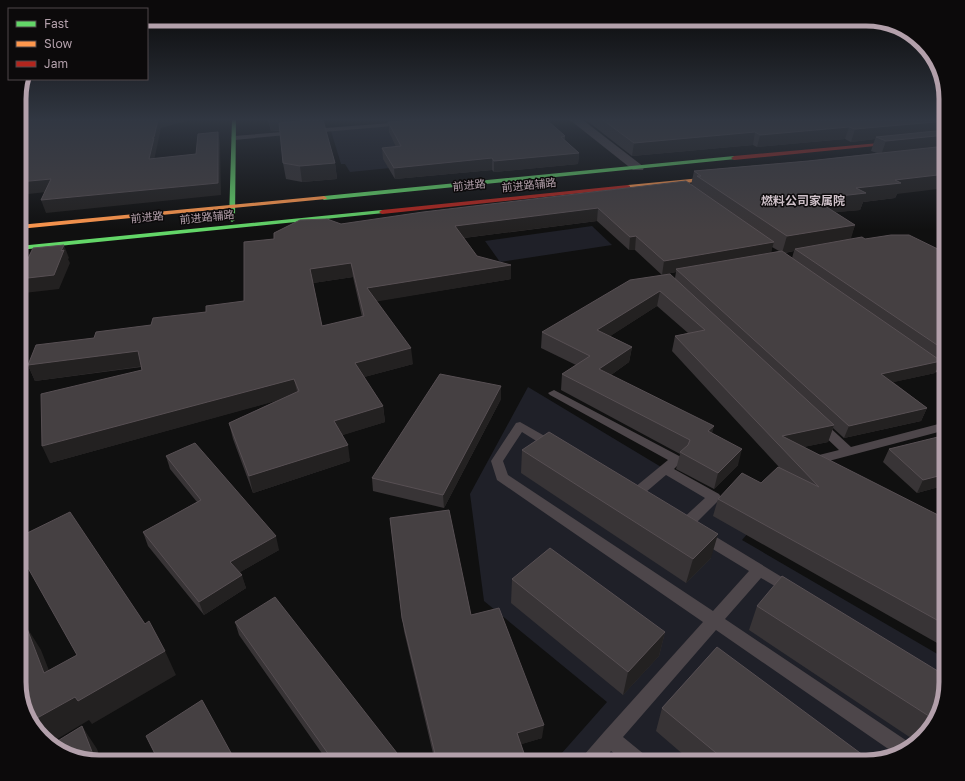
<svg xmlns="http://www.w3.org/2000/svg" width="965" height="781" viewBox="0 0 965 781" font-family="'Golos Text','Noto Sans SC',sans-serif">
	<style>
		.green { fill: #1f2028 }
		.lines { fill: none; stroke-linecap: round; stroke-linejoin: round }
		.lane { fill: #4d464a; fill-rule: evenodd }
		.street { fill: #4d464a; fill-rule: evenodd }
		.fast { fill: #63d668; fill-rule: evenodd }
		.slow { fill: #ff974d; fill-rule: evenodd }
		.jam { fill: #b3261e; fill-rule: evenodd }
		.wall { fill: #383436; fill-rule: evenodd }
		.shaded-wall { fill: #232121 }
		.building { fill: #454042; stroke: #574f53; fill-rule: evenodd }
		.labels { text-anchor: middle; stroke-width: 3; stroke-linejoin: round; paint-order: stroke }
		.far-street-label { font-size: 11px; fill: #b3a0ab; stroke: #0c0a0b }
		.far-neighbourhood-label { font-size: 12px; font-weight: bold; fill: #cfc1c9; stroke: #0c0a0b }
		.rim { fill: none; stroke: #b3a0ab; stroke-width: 5 }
	</style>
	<rect width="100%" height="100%" fill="#101010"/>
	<path class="green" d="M387,126l17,29 -14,13 -40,4 -5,-8h-4l-10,-33z
		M592,226l20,19 -112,17 -15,-21z
		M528,387l228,137 -14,16 204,119v23l-20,53 -25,19 -35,8h-312l53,-60 -123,-101 -14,-107z"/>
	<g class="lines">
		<path class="lane" d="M391,123l3,2 -1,1 -81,7 -3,-2 3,-2z
			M295,131l2,1v2l-63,6 -3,-2 3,-2z
			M926,357l20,12v8l-4,-1 -20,-14 -1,-2 1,-2z
			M554,390l127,67 2,3 -9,9 45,25 2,3 -2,3 -29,29 -5,1 -5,-1 -2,-4 2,-4 25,-23 -39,-23 -27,23 -5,2 -5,-2 -2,-3 2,-3 39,-32 -118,-65 -2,-2z
			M520,422l37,21 2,3 -2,3h-8l-27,-17 -19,29 5,14 205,136 36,-40 -51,-31 -2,-4 2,-4 5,-1 5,1 87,53 3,4 -3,4 -5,2 -29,-17 -36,41 188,126 -12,9 -4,1 -181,-125 -93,107 22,18 2,7h-23l-13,-11 -8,11h-21l2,-7 20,-23 99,-110 -206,-142 -6,-19 25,-38z
			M821,422l4,1 26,24 95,-25v8l-121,32 -2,3c-5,2 -11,0 -14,-5l2,-3 28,-7 -22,-21 -2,-3 2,-3z"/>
		<path class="street" d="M570,120h13l61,47 -1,3h-10z"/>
		<path class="fast" d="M232,120h4l-1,100 -3,2 -3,-2z
			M734,156l3,2 -1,1 -412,41 -3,-2 3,-2z
			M382,210l3,2 -1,1 -365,37v-4z"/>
		<path class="slow" d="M722,176l2,1v2l-96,10 -3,-2 3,-2z
			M324,196l3,2 -1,1 -307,30v-4z"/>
		<path class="jam" d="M946,137v2l-212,21 -3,-2 3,-2z
			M628,185l2,1v2l-248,26 -3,-2 3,-2z"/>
	</g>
	<path class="wall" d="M268,120h23l1,2 43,41 2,16 -35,3 -16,-3 -3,-16 -3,-32h-9z
		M403,120h144l18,16v4l14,13 -1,11 -84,8 -2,-2 -97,9 -12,-20 -1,-11 14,-1 -7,-15 -1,-10 15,-1z
		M586,120h360l-49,74 -2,4 -32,4 -3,8 -25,2 20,13 -5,14h15l81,14v114l-6,-4 -5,10 -42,9 34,26 -6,13 -77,17 -11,-10 -5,14 -25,5 143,72v129l-233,-132 5,-17 43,-16 18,-16 -107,-116 3,-15 13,-3 -31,-27 -47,30 22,11 -3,15 -18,13 101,59 26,31 -24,24 -38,-20 4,-15 -119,-64 1,-16 14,-9 -35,-17 1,-16 133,-54 1,-6 -14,3 -27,-25h-6l-32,-29 -133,17 13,18 34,23 -135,22 37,63 -49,13 19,29 2,16 -43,13 8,26 -97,32 -20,-54 -4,-16 49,-23 -228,63 92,-93 -1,-3 -106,14 -7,-16 66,-27 112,-26 38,-11 30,-62 67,-15 350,-39 3,-14 114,-10 69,-8 -6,-2 4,-12 -24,3 -6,-3 -88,8 -4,-2 -121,11zM772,247l7,4 -8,2zM794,251l-2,7 -7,-5zM353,277l9,40 -40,9 -9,-43z
		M501,399l-57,109 -71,-17 -1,-13z
		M946,435v50l-29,8 -34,-31 6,-13z
		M522,450l189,108 -25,25 -165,-110z
		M166,456l113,94 -39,22 6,16 -42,27 -56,-69 -5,-14 54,-30 -27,-33z
		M390,518l81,97 71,123 -21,6 6,18h-92l-31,-131z
		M512,579l153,53 -6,24 -36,39 -112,-92z
		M757,606l183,106 -14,23 -9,7 -168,-112z
		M235,622l169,140h-76l-89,-127z
		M662,708l204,54h-174l-36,-31z"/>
	<path class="shaded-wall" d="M158,120h32l-29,8 -9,42 -3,-11z
		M269,120h22l2,10 -22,1z
		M946,121v4l-3,8 -67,4 -1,2 -24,3 4,-13z
		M849,127l-4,12 -88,8 3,-12z
		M218,132l2,11 1,52 -175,18 -5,-13 177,-17z
		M755,132l-2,13 -121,11 2,-13z
		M946,135v14l-65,6 5,-14z
		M579,153l-1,11 -84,8v-11z
		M492,158v12l-97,9 -1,-11z
		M335,163l2,16 -35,3 -2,-16z
		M946,174v14l-49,6 -2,4 -32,4 -3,8 -51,5 5,-16 42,-11 39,-8z
		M51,179l5,12 -37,4v-13z
		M598,208l-1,13 -142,18v-13z
		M855,225l-5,17 -55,7 -1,2 -12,2 5,-17z
		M636,236l-1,14h-6l1,-13z
		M774,242l-4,13 -94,14v3l-14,3 2,-14z
		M64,245l5,13 -1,1 2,4 -11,26 -35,4 -5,-11v-3l42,-28z
		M351,263l2,14 -40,6 -3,-14z
		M511,265v14l-143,24 -1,-15z
		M660,291l-3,15 -62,40 2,-16z
		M632,347l-3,15 -32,23 2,-16z
		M411,348l2,16 -56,15 -2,-16z
		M138,351l6,15 -109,15 -7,-16z
		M941,361l-6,12 -59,13 5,-12z
		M294,379l4,16 -248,68 -8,-17z
		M501,386v13l-57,109 -1,-13z
		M383,406l2,16 -48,15 -3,-16z
		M927,408l-6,13 -77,17 5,-12z
		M834,425l-6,17 -43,9 -3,-15z
		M714,426l-4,16 -2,-11z
		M348,445l2,16 -97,32 -4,-17z
		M742,449l-4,16 -24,24 4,-16z
		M946,474v11l-29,8 6,-13z
		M718,534l-7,24 -25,25 7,-24z
		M276,536l3,14 -44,25 -5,-13z
		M242,575l4,13 -42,27 -5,-13z
		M26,626l15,24 18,46 -15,-23z
		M665,632l-6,24 -36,39 5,-23z
		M165,651l11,24 -84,49 -3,-4 -40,24 -3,-2 -16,-20 45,-25z
		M544,725l-2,13 -26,8 1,-13z
		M82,726l15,23 5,13h-6z"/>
	<path class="building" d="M19,120h139l-4,17 -2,1h2l-5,21 47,-5 2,-20 20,-2v51l-177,17 10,-21 -32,3z
		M308,120h15l12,43 -35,3 -17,-3 -4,-40z
		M404,120h143l18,16 -4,1 18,16 -85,8 -2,-3 -98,10 -12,-20 19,-2 -13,-24 16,-1z
		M603,120h343v1l-91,8 -6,-2 -89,8 -5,-3 -121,11z
		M946,130v5l-60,6 -10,-4z
		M946,146v28l-51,6 6,3 -45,5 10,5 -52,6 41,26 -68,11 -90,-60h4l-7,-5 114,-10z
		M686,181l88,61 -110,19 -28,-25 -6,1 -32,-29 -143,18 22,30 34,9 -144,23 44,60 -56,15 28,43 -49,15 14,24 -99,31 -20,-53 70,-32 -5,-12 -252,67 -1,-52 101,-24 -4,-19 -110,14 8,-20 58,-7 2,-6 55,-7 2,-7 53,-6v-6l38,-5v-59l30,-3v-6l26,-13 27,-1 14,5 82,-12zM351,263l13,53 -42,10 -12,-57z
		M891,235h18l37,18v98l-151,-102 67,-12 3,2z
		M64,245l-3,6 3,-1 -10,25 -35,4v-2l14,-29z
		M782,251l159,110 -60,13 46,34 -78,18 -173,-157z
		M670,274l164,151 -52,11 164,83v106l-228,-126 24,-26 19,10 17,-16 41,20 -144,-151 30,-6 -45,-39 -63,39 35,17 -33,22 115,57 -6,5 34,18 -24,24 -38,-21 8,-7 2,-5 -128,-66 28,-18 -48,-24 88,-52z
		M440,374l61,12 -58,109 -71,-17z
		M549,432l169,102 -25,25 -171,-109z
		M946,435v39l-23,6 -34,-31z
		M195,443l81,93 -46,26 12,13 -43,27 -56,-70 58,-32 -35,-44z
		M449,510l22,105 28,-7 45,117 -27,8 10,29h-90l-35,-144 -12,-100z
		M70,512l75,112 4,-3 16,30 -87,50 -3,-4 -45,25 -3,-5 -8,-30v-57l7,-4 18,47 33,-18 -58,-103v-15z
		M550,548l115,84 -37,40 -116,-93z
		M782,576l164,100v6l-6,30 -5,8 -178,-114z
		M275,597l129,165h-70l-99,-140z
		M717,647l154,114 -5,1h-139l-65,-54z
		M202,700l34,62h-77l-13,-26z
		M82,726l14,36 -27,-6 -18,-11z"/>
	<linearGradient id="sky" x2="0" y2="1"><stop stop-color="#090909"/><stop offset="0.52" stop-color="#313742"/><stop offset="1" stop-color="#313742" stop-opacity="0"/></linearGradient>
	<rect width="965" height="230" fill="url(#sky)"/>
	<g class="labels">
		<g class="far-street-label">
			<text transform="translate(469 185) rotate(-6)" y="4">前进路</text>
			<text transform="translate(529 185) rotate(-6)" y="4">前进路辅路</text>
			<text transform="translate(147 217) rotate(-6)" y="4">前进路</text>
			<text transform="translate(207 217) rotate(-6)" y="4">前进路辅路</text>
		</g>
		<g class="far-neighbourhood-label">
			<text x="803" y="205">燃料公司家属院</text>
		</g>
	</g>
	<path d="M0 0H965V781H0ZM99 26H866A73 73 0 0 1 939 99V682A73 73 0 0 1 866 755H99A73 73 0 0 1 26 682V99A73 73 0 0 1 99 26Z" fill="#0c0a0b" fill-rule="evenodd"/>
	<path class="rim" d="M99 26H866A73 73 0 0 1 939 99V682A73 73 0 0 1 866 755H99A73 73 0 0 1 26 682V99A73 73 0 0 1 99 26Z"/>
	<rect x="8" y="8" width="140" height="72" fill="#0c0a0b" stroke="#4f464b"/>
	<rect x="16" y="21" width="20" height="6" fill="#63d668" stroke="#4f464b"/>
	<text x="44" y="28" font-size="12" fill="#b3a0ab">Fast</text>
	<rect x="16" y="41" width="20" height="6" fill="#ff974d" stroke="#4f464b"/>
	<text x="44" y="48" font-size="12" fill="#b3a0ab">Slow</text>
	<rect x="16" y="61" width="20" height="6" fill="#b3261e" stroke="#4f464b"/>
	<text x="44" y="68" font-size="12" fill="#b3a0ab">Jam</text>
</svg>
